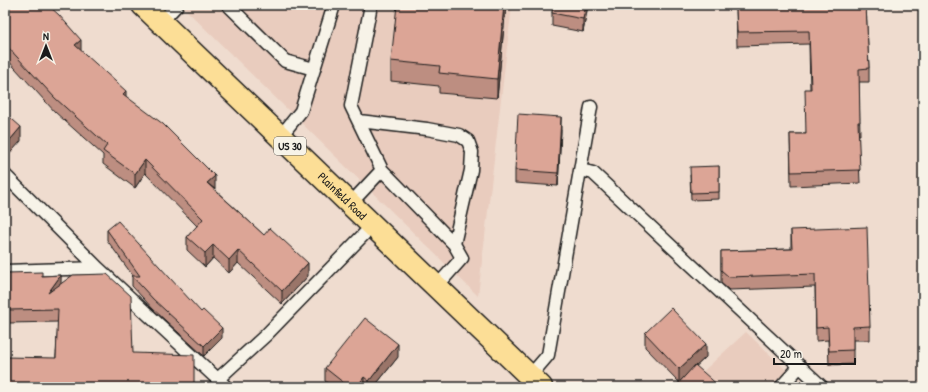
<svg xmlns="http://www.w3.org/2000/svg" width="928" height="392" viewBox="0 0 928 392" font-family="'Patrick Hand',sans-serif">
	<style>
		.built { fill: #e9ccbe }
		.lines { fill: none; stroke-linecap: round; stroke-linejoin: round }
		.service-casing { stroke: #1c1c1c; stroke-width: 15 }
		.primary-casing { stroke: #1c1c1c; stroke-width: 25 }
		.service { stroke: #f7f3e8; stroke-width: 12 }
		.primary { stroke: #fcde96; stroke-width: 22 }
		.wall { fill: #bd8e81; stroke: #1c1c1c }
		.shaded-wall { fill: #9a7469; stroke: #1c1c1c }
		.building { fill: #dca596; stroke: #1c1c1c }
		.labels { text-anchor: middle; stroke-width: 3; stroke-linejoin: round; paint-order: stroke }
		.shield { fill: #f7f3e8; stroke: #5e5c59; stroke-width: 1 }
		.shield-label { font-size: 11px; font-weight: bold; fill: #1c1c1c }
		.street-label { font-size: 12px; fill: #1c1c1c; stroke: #f7f3e8 }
	</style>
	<rect width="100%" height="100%" fill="#efdccf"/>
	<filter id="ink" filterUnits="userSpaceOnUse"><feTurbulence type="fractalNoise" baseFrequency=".025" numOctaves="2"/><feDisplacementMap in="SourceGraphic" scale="8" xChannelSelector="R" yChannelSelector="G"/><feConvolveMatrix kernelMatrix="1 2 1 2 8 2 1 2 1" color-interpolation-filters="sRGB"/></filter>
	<g filter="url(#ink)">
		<path class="built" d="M181,5h331l-34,291z
			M746,332l58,55h-118z"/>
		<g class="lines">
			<g class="service-casing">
				<path id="service" d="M228,5l57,56 29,8
					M161,22l16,-17
					M359,121l68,8 32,6 9,6 4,11 -1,18 -17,74
					M280,137l21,-26 33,-106
					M382,170l72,74 8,14 -25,28
					M581,170l12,3 229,214
					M5,175l93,93
					M350,204l32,-34 -31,-64 20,-101
					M5,271l93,-3 128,119
					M530,376l18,-21 43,-248
					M218,379l48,-44 107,-110
					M781,387l19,-21"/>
			</g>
			<g class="primary-casing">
				<g id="primary">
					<path id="s1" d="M143,5l398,382"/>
				</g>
			</g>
			<use href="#service" class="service"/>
			<use href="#primary" class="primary"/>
		</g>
		<path class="wall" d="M5,5l76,46 45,45 88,93 94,87 -26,28 -44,-41 -9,10 -16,-15 -8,9 -18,-17v-13l10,-11 -52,-53 -10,15 -32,-24v-9l-48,-43 -50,-55z
			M506,5l-9,93 -58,-5v-7l-48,-5v-20z
			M553,5h35l-5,27 -31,-6v-13z
			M802,5h64l3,63v14h-10l1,53h-2l2,48 -69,3 -1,-52h16l4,-45 -1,-45 -72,2 -1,-39 66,-1z
			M561,130l-3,56 -43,-3v-13z
			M719,166v33l-28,1 -1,-25z
			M107,230l115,108 -18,18 -51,-47 -21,-23v-10h1l-26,-36z
			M791,230l79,96v14h-17v24l-24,1 -1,-25 -12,1 -1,-54 -86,3 -8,-7v-32l70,-2z
			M8,273l34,3 19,-1 -5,83 2,-36 -49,1z
			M645,333l61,24 -27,25 -34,-35z
			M398,357l-24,30h-42l-7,-6v-13z"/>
		<path class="shaded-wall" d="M504,5h2l-9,93v-19z
			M586,5h2l-5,27v-13z
			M81,40v13l-6,-8z
			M126,91v13l-3,-10z
			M561,117v13l-3,56v-13z
			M21,127v14l-16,18v-13z
			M145,160v13l-10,15v-14z
			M215,176v13l-8,-6z
			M213,245v13l-8,9v-14z
			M238,250v13l-9,10v-13z
			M308,263v13l-26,28v-13z
			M61,275v13l-13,5z
			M222,328v10l-18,18v-10z
			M398,344v13l-24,30h-5v-6z
			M706,344v13l-27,25v-13z
			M364,377v10h-7z"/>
		<path class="building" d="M5,5h43l11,10 22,25 -6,5 51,46 -3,3 40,30 52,52 -8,7 57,52 6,-7 38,35 -26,28 -44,-41 -9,10 -16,-15 -8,8 -18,-16 16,-18 -58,-59 -10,14 -32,-23 4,-6 -52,-47 -50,-54z
			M397,5h107l-7,74 -58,-6 1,-7 -49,-5z
			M553,5h33l-3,14 -31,-6z
			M802,5h64l3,63 -10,1 1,53h-2l2,48 -69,2 -1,-38h16l-1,-45h6l-2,-58 -72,1 -1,-25 66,-1z
			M5,113l16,14 -16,19z
			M518,114l43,3 -3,56 -43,-3z
			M719,166v26l-28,1 -1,-26z
			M118,221l83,91 2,-2 19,18 -18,18 -51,-47 -21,-23h8l-33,-46z
			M867,227l3,99 -17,1v23l-24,1 -1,-24 -12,1 -1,-54 -86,3 -8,-7v-19l71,-2 -1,-19z
			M42,272v4l19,-1 -13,18 25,-18 34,-1 24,22 2,57 61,2v32h-189v-30l51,1 2,-49 -49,1 -1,-37z
			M671,308l35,36 -27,25 -34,-36z
			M365,318l33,26 -29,37 -5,-4 -7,10h-8l-24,-19z
			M695,365l25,22h-45z"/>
	</g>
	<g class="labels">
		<rect class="shield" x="274" y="137" width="32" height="18" rx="3"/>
		<g class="shield-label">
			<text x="290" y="150">US 30</text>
		</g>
		<g class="street-label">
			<text dy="4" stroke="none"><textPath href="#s1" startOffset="276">Plainfield Road</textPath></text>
		</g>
	</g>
	<rect width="928" height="392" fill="none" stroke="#f7f3e8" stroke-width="20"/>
	<rect x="10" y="10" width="908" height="372" fill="none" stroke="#1c1c1c" stroke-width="1.5" filter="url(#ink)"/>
	<g transform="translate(46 46)" stroke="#f7f3e8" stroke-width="3" paint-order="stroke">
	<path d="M0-3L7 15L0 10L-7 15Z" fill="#1c1c1c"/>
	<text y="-6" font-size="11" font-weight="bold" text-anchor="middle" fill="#1c1c1c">N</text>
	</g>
	<path d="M774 358v6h81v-6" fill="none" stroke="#1c1c1c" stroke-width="2"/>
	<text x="780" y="358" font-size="12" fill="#1c1c1c" stroke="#f7f3e8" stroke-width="3" paint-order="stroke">20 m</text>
</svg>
